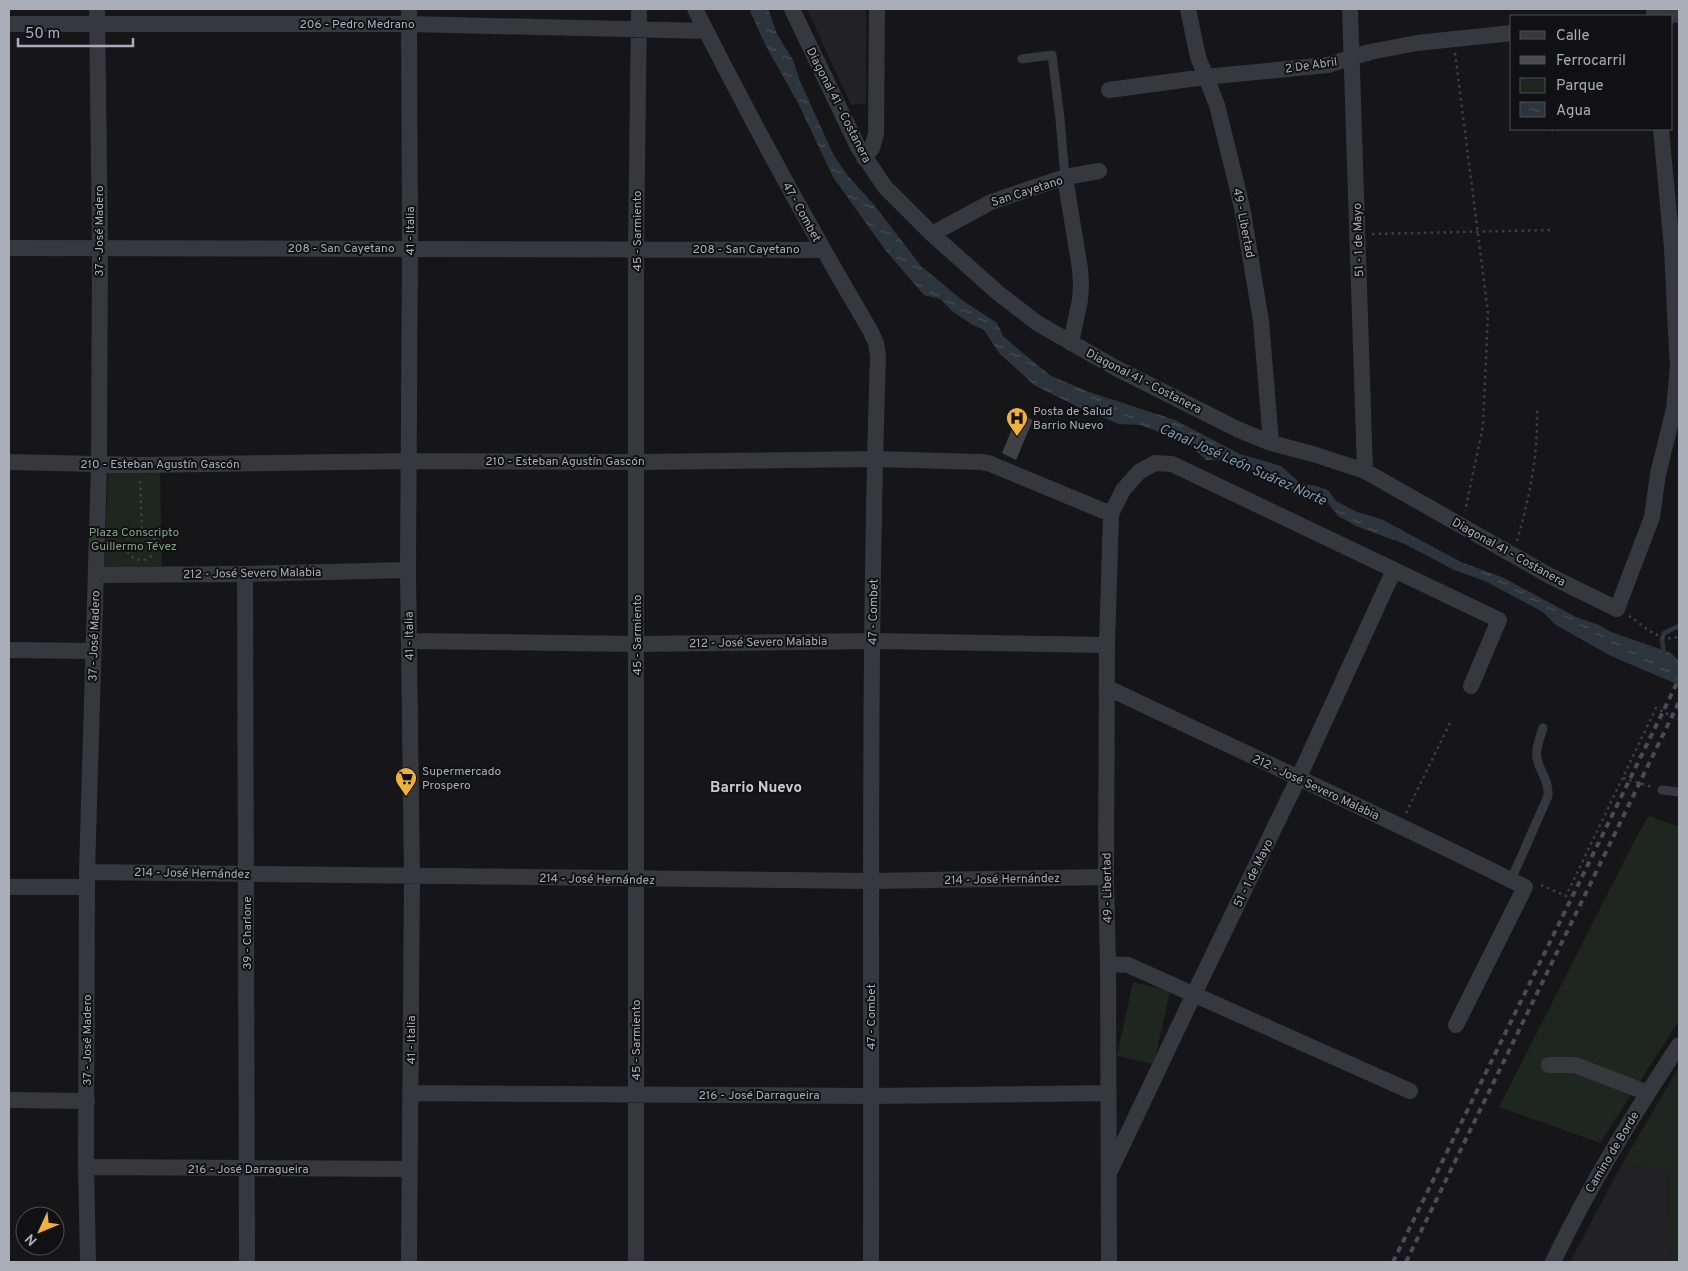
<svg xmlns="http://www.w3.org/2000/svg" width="1688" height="1271" viewBox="0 0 1688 1271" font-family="Overpass,sans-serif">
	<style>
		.built { fill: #222225 }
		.green { fill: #1e261f }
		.water { fill: url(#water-ripples) }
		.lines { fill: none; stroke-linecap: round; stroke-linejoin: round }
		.stream { stroke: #2c353c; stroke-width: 4.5 }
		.building { fill: #404145 }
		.path { stroke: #3d3f44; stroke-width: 2.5; stroke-dasharray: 2.5 4; stroke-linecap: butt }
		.service { stroke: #37383d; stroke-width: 9 }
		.minor { stroke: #37383d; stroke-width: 16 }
		.rail { stroke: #4a4c52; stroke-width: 4; stroke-dasharray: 6 5; stroke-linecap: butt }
		.labels { text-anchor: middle; stroke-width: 4; stroke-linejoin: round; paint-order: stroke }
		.street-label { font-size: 12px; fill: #a8adb8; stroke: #111113 }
		.poi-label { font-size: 12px; fill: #a8adb8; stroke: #111113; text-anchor: start }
		.park-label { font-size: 12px; fill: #7fa381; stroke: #111113 }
		.water-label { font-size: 14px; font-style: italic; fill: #7f9bb3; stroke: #111113 }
		.quarter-label { font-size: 15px; font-weight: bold; fill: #c9ccd4; stroke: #111113 }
	</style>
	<defs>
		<pattern id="water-ripples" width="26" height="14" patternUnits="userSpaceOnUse" patternTransform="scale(1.25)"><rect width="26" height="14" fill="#2c353c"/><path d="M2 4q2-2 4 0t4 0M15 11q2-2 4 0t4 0" fill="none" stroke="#485056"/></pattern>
	</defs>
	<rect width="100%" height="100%" fill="#161618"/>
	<path class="built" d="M807,9h59v94l-15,2z
		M1622,1164l47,7 2,91h-101z"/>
	<path class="green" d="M108,471l52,1 2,94 -58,2z
		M1649,816l30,11v194l-79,122 -101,-36 140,-275z
		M1133,982l37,9 -16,73 -37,-8z
		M1679,1067v195h-8l-2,-91 -47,-7z"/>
	<path class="water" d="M749,9h19l9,25 16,26 7,21 34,75 15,21 26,29 46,60 41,34 35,23 6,13 8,7 40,33 38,16 86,28 65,34 41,12 19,17 16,3 12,4 8,11 19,10 28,9 78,42 43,16 72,39 23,8 12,7 60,21 8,8v24l-68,-29 -55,-31 -13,-13 -58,-31 -31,-11 -49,-26 -49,-18 -18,-10 -10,-13 -31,-8 -11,-10 -57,-25h-23l-15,-14 -26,-12 -25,-9 -21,-1 -45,-19 -40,-20 -35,-32 -15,-23 -13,-6 -19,-13 -12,-12 -16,-4 -38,-44 -53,-74 -35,-74 -32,-57z"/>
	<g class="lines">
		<path class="stream" d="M1664,654l-2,-15 2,-6 15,-7"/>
	</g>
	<path class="building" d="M1018,414l15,6 -17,40 -14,-7z"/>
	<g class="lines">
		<path class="path" d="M1455,53l33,260 -5,113 -18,85
			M1551,130l12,-1
			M1372,234l182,-4
			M140,481l2,49
			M126 545a15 15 0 1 1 30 0a15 15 0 1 1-30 0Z
			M1517,541c13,-46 21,-84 20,-133
			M1629,616c14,9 33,29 50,20
			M1623,778l29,9
			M1406,813l44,-90
			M1541,885l25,11 90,-188 23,12"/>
		<path class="service" d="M1022,59l30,-4 8,64 5,58
			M1662,790l17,2
			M1511,880l37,-84c1,-14 -6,-21 -10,-34 -4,-11 2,-24 5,-34"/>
		<path class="minor" d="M695,9c55,109 113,216 175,321l6,13 2,13c-10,302 -6,604 -7,906
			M792,9l66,138 27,40 47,47 65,58 40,31 77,44 123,62 34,14 42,11 52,17 185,105 67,33 35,-92 6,-43 16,-65 4,-42 -2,-34 -4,-85 -11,-119
			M1188,9l10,48 19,48 25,102 19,114 10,122
			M1350,9l15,462
			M1654,9v7
			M1667,16l12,-2
			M9,24h400l297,7
			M1109,90l96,-13 123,-12 42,-13 47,-9 95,-10
			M864,158l8,-10 4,-14 1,-125
			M1065,177l15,92 1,16 -1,15 -9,43
			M932,234l59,-32 74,-25 34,-6
			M9,248l814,2
			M9,462l131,3 269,-4 227,1 239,-3 106,3 7,1 123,51
			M245,574l2,688
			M96,575l149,-1 163,-4
			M409,641l228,3 236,-3 234,4
			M9,650l84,1
			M1108,688c139,66 279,130 417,199l-69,138
			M87,872l784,9 235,-4
			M9,887h78
			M1108,964l20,1 282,126
			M1549,1065h26l73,28
			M411,1093l460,3 237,-3
			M9,1100l78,1
			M86,1167l323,2
			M1111,1169l83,-175 104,-215 96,-209
			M88,1262l-2,-95 1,-295 12,-407 1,-216 -3,-240
			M409,1262l3,-385 -4,-307 2,-322 -1,-239
			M636,1262v-1013l3,-240
			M1109,1262l-1,-298 -2,-87 1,-232 4,-131 12,-24 16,-18 16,-9 17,1 327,156 -28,66
			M1553,1262c36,-76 80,-147 126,-217"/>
		<path class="rail" d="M1393,1262l286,-583
			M1406,1262l273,-560"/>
	</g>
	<defs>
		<g id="hospital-pin" transform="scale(1.125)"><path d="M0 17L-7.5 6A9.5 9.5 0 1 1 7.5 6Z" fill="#f2b134" stroke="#111113"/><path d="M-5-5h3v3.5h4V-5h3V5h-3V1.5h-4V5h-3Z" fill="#111"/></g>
		<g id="supermarket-pin" transform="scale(1.125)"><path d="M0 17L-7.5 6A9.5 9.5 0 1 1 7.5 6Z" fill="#f2b134" stroke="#111113"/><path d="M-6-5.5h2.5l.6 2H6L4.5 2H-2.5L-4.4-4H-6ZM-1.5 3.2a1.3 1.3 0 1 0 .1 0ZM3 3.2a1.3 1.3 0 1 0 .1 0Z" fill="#111"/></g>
	</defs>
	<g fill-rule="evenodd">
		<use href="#hospital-pin" x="1017" y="418"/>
		<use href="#supermarket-pin" x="406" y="778"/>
	</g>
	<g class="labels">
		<g class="street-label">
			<text x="357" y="28">206 - Pedro Medrano</text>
			<text transform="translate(1311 65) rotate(-8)" y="4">2 De Abril</text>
			<text transform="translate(839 105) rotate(63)" y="4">Diagonal 41 - Costanera</text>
			<text transform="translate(1027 191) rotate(-18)" y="4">San Cayetano</text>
			<text transform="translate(802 212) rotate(61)" y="4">47 - Combet</text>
			<text transform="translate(1244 223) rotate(79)" y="4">49 - Libertad</text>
			<text transform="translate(99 231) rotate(-90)" y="4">37 - José Madero</text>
			<text transform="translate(410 231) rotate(-90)" y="4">41 - Italia</text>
			<text transform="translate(637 231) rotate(-90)" y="4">45 - Sarmiento</text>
			<text transform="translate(1358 240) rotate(-92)" y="4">51 - 1 de Mayo</text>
			<text x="341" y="252">208 - San Cayetano</text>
			<text x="746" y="253">208 - San Cayetano</text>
			<text transform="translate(1144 381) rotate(27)" y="4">Diagonal 41 - Costanera</text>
			<text x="565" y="465">210 - Esteban Agustín Gascón</text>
			<text x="160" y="468">210 - Esteban Agustín Gascón</text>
			<text transform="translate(1509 552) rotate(29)" y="4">Diagonal 41 - Costanera</text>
			<text transform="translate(252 573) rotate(-1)" y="4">212 - José Severo Malabia</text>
			<text transform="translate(873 612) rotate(-89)" y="4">47 - Combet</text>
			<text transform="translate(637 635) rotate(-90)" y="4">45 - Sarmiento</text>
			<text transform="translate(94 636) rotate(-88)" y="4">37 - José Madero</text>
			<text transform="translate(409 636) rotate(-91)" y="4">41 - Italia</text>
			<text transform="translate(758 642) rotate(-1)" y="4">212 - José Severo Malabia</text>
			<text transform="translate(1316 787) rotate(25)" y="4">212 - José Severo Malabia</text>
			<text transform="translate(192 873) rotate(1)" y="4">214 - José Hernández</text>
			<text transform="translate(1253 873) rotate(-64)" y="4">51 - 1 de Mayo</text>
			<text transform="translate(597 879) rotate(1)" y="4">214 - José Hernández</text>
			<text transform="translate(1002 879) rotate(-1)" y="4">214 - José Hernández</text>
			<text transform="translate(1107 888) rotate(-91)" y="4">49 - Libertad</text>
			<text transform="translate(247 933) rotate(-90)" y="4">39 - Charlone</text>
			<text transform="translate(871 1017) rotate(-90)" y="4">47 - Combet</text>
			<text transform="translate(87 1040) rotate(-90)" y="4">37 - José Madero</text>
			<text transform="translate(411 1040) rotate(-90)" y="4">41 - Italia</text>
			<text transform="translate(636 1040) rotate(-90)" y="4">45 - Sarmiento</text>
			<text x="759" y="1099">216 - José Darragueira</text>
			<text transform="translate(1612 1152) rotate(-59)" y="4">Camino de Borde</text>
			<text x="248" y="1173">216 - José Darragueira</text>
		</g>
		<g class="poi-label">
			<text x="1033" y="415">Posta de Salud<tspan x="1033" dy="14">Barrio Nuevo</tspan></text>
			<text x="422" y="775">Supermercado<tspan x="422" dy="14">Prospero</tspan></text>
		</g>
		<g class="park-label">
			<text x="134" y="536">Plaza Conscripto<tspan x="134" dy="14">Guillermo Tévez</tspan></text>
		</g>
		<g class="water-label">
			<text transform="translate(1243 464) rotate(24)" y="5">Canal José León Suárez Norte</text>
		</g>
		<g class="quarter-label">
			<text x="756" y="792">Barrio Nuevo</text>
		</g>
	</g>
	<rect width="1688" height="1271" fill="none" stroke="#a8adb8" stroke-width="20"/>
	<rect x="1510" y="15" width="162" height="115" fill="#111113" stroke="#4d4f55"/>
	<rect x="1520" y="31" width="25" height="8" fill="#37383d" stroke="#4d4f55"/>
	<text x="1556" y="40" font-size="15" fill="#a8adb8">Calle</text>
	<rect x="1520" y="56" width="25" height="8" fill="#4a4c52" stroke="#4d4f55"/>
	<text x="1556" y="65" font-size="15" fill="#a8adb8">Ferrocarril</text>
	<rect x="1520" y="78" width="25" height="15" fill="#1e261f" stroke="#4d4f55"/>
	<text x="1556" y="90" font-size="15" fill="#a8adb8">Parque</text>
	<rect x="1520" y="102" width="25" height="15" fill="url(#water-ripples)" stroke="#4d4f55"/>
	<text x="1556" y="115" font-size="15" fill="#a8adb8">Agua</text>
	<g transform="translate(40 1231) rotate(226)"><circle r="24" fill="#111113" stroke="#4d4f55"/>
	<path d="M0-4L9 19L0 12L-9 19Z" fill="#f2b134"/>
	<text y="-8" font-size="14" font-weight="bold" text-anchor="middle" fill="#a8adb8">N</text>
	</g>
	<path d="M18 38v8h115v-8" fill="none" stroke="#a8adb8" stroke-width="2.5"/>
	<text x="25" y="38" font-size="15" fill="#a8adb8" stroke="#111113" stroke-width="4" paint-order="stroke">50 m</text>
</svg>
